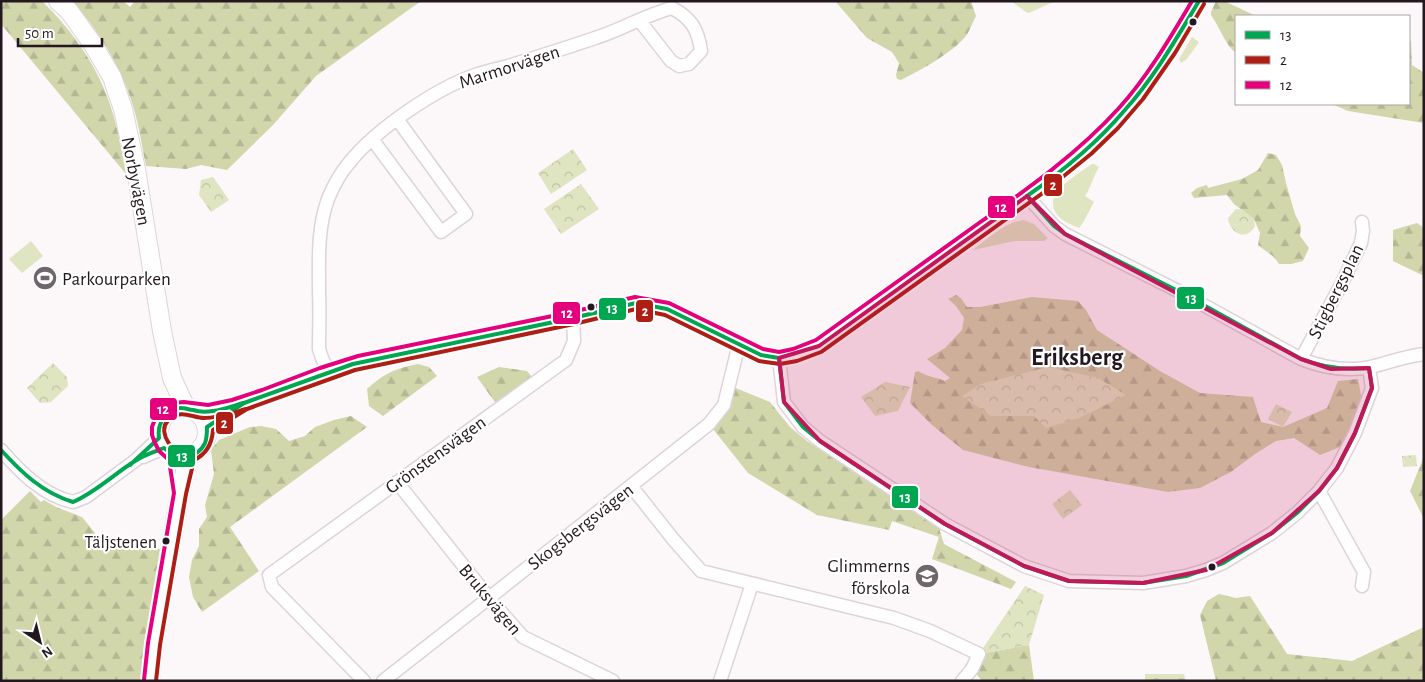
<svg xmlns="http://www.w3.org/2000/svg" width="1425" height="682" viewBox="0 0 1425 682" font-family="'Alegreya Sans',sans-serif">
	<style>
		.grass { fill: #dfe4c1 }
		.forest { fill: url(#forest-firs) }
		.park { fill: url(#park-crowns) }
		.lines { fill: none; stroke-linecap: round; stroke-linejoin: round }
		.street-casing { stroke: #ddd4d9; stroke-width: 15 }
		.secondary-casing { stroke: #ddd4d9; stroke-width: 20 }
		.street { stroke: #fffefe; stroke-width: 12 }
		.secondary { stroke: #fffefe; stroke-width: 18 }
		.bus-1-casing { stroke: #fff; stroke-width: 8 }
		.bus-2-casing { stroke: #fff; stroke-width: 8 }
		.bus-3-casing { stroke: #fff; stroke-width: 8 }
		.bus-1 { stroke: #00a651; stroke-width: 4 }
		.bus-2 { stroke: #af1e14; stroke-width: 4 }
		.bus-3 { stroke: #e5007d; stroke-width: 4 }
		.marked { fill: #c2185b; fill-opacity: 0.2; stroke: #c2185b; stroke-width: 4; stroke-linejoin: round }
		.bus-dot { fill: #23181f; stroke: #fff; stroke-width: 2 }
		.labels { text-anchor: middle; stroke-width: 4.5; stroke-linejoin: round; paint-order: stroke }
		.bus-label { font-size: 18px; fill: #23181f; stroke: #fff; text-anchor: end }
		.street-label { font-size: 19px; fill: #23181f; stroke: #fff }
		.poi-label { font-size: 19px; fill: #23181f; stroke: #fff; text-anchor: start }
		.district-label { font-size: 24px; font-weight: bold; fill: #23181f; stroke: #fff }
		.line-badge { stroke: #fff; stroke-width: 2 }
		.badge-label { font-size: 14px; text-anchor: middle; font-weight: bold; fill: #fff }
	</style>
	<defs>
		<pattern id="forest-firs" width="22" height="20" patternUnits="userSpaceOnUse" patternTransform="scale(1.25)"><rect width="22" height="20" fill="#d1d6ab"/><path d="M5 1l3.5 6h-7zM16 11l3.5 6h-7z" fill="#b3b793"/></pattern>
		<pattern id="park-crowns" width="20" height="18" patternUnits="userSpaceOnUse" patternTransform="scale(1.25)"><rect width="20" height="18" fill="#dfe4c1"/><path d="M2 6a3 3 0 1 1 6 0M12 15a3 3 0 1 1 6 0" fill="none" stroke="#bfc3a5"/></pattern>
	</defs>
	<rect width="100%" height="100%" fill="#fcf7f9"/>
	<path class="grass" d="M1011,1h42v1l-24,11 -3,-1z
		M1192,37l7,5 -12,17 -6,4 -2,-4z
		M1092,164h2l5,3c-6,10 -8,20 -14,29l9,6 -10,19 -5,7c-12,-5 -27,-11 -26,-27 1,-4 2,-7 4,-10 7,-8 26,-21 35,-27z
		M1024,220l10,4 14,14 -4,3h-29l-42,9c15,-11 32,-28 51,-30z
		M31,241l12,15 -21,17 -13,-14z
		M48,266l10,11 -15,14 -10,-11z"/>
	<path class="forest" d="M1,1h41c32,31 59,70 71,113 6,20 9,40 13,60l-125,-150z
		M71,1h52l7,6 5,-6h286l-105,75 -43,49 -46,45 -26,-5 -15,4 -40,-3c-4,-20 -7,-41 -13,-60 -10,-35 -36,-80 -62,-105z
		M835,1h136l5,15c-4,7 -6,15 -11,21 -13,16 -46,34 -64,43l-4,-1 -1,-4 3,-12 -7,-11 -25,-14z
		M1216,1h8l32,15h-20v37c-10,-7 -17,-27 -25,-38v-3z
		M1409,41h2l1,24 12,8v50l-76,-12 -16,-7h77z
		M1268,153l8,2 6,10 4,18 9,31 6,12 -1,10 9,12 -6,13 -12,3h-12c-5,-9 -13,-12 -21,-19l2,-12 -6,-14 -20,-15 -7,-9 -33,3 -3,-5 6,-5 10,-3 1,3 34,-9 16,-9z
		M1417,223l7,5v48l-31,-15v-31z
		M956,295l5,3 6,9h13l52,-10 46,4 8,9 11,20 63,41 40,22 53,4 8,25 22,5 44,-19 11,-27 20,-2 4,21 -17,45 -25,10 -26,-17 -18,3 -21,13 -24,18 -31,16 -32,4 -139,-25 -66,-17 -31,-25 -22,-22 5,-31 3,-1c9,6 18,6 27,10l5,-3 -23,-19 18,-11 17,-18 2,-12 -8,-12 -8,-7z
		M418,364l11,3 8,9 -54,40 -14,-10 -2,-17c18,-16 27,-20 51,-25z
		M499,367l28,4 9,11 -37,26 -22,-31z
		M728,385l42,17 20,25 17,14 132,87 5,16 72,38 -5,7 -79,-30 7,-22 -47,-16 -3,9 -72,-15 -69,-42 -39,-49z
		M351,416l16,11 -137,100 29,44 -57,41 -9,-15 -4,-20 3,-17 7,-14v-17l8,-12 -2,-12 9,-31 -3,-24 8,-10 31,-13 11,-1 15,3 13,12 16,-5 10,-9 19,-7z
		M1424,456v63l-14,-28z
		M30,491l11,11 3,-2 12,7 26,10 25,31 12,-9 41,10 -20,132h-139v-161z
		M1219,594l17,4 14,-2 37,58 65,7 72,-34v54h-208l-16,-66 7,-14z
		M1029,645l5,36h-52l-10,-12 7,-15z"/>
	<path class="park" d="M573,149l14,21 -36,24 -13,-21z
		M213,177l16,23 -18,12 -12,-17 2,-15z
		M581,184l18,25 -38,25 -17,-25z
		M1236,209c7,-1 12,5 18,10l1,7c-8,16 -26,7 -27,-8z
		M53,363l14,14 1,9 -17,16 -11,1 -13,-15z
		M1048,367l50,11 28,17 -47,23 -33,10 -12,-12h-43l-29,-20 19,-12z
		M885,382l25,5 -12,24 -23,5 -14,-19z
		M1276,404l16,8 -9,15 -15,-8z
		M1416,455l1,11 -14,1 -1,-11z
		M1070,490l12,15 -19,14 -11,-15z
		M1025,586l19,9 -15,50 -50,9z
		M1145,674h39l2,7h-41z"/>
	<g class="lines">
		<g class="street-casing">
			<path id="street" d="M372,139l69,93 25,-18 -69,-95
				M1027,196l27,30 11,8 115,58 121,67c23,9 45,13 69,8 18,-4 35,-11 54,-13
				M779,358l5,44 19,25 17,14 125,83 79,42 45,15 74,2 43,-7 20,-6 17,-7 49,-30 25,-20 22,-22 18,-23 18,-35 17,-45 -3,-20
				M1301,359l41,-76 19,-40 2,-12 -1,-9
				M328,372l-6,-14 -3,-9c0,-18 1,-37 0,-56 0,-32 -2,-64 9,-94 5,-12 12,-26 21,-36 26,-33 86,-74 126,-88 11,-4 22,-6 33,-9 29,-9 58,-18 87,-28 26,-8 50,-23 77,-30 19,10 26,21 29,43l-12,13 -10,2 -8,-5 -32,-41
				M195,411h19l30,-8 109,-39 192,-41 28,-5 63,-15 31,6 94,46 18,3 16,-3 24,-9 221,-159c26,-19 51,-40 73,-63 35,-36 61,-80 86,-123
				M207,427l26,-17
				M1,450c19,22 43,46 72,52l13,-5 50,-37 23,-22
				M143,457l21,-9
				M397,482l92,116 34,39 90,44
				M631,486l42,53 28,32 193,47 36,13 49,23 -7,15 -10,12
				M1319,491l45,81 -2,14
				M364,681l-92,-94 -3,-12 297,-215 8,-19 -1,-23
				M383,681l106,-83 220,-174 15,-19 15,-61
				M720,681l32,-97"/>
		</g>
		<g class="secondary-casing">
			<path id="secondary" d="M58,1l11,10 23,32 20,34 11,32 13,60 26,162 10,47 14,30
				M159 432a24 24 0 1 1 48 0a24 24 0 1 1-48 0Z
				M150,681l4,-37 26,-151 9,-38"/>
		</g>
		<use href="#street" class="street"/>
		<use href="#secondary" class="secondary"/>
		<g class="bus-1-casing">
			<path id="bus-1" d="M1027,196l27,30 11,8 115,58 121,67c23,9 44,11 68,9
				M1027,196c36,-25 69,-52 97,-85 30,-33 52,-72 75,-110
				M779,358l5,44 19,25 17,14 125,83 79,42 45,15 74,2 43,-7 37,-13 49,-30 25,-20 22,-22 18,-23 18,-35 17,-45 -3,-20
				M1,450c21,23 42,43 72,52 23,-10 41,-28 62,-41 9,-6 19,-9 29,-13 12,11 33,12 41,-5 2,-5 2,-11 2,-16l37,-24 109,-39 220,-46 63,-15 31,6 94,46 18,3
				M130,465l29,-27c-2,-14 7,-31 23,-30 4,0 7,2 11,2 6,2 13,2 20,1 10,-1 20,-5 30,-8"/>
		</g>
		<g class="bus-2-casing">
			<path id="bus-2" d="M178,451c-15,-9 -21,-29 -1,-36 8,-3 18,3 27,3 14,0 28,-5 42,-9
				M156,681l4,-36 26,-151 8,-34c13,-6 18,-16 19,-30l34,-21 108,-39 219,-46 62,-15 29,6 94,46 21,3 17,-3 24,-9 223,-160 47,-38 27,-26 25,-29 32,-46 29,-49"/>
		</g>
		<g class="bus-3-casing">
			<path id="bus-3" d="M144,680l4,-37 26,-150 -5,-33 -10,-9 -4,-8 -3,-8v-8l3,-8 5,-8 13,-8 11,-1 24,3 24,-5 30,-10 58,-22 38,-12 214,-44 63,-15 34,6 94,46 16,3 14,-3 23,-9c54,-39 109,-78 163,-117 50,-35 99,-70 140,-115 29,-32 51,-70 73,-107"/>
		</g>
		<use href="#bus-1" class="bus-1"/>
		<use href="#bus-2" class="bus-2"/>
		<use href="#bus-3" class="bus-3"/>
	</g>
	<path class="marked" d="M1027,196l38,38 236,125 30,10 38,-1 3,20 -17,45 -18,35 -18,23 -47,42 -66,37 -63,13 -74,-2 -45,-15 -79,-42 -125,-83 -36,-39 -5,-44 40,-12z"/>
	<defs>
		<g id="stadium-disc" transform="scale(1.25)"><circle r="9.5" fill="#6f666b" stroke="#fff"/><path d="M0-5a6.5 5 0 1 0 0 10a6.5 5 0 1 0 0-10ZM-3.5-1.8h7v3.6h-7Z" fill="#fff"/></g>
		<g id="school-disc" transform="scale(1.25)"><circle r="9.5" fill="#6f666b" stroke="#fff"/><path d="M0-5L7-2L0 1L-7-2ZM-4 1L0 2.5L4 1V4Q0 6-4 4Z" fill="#fff"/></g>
	</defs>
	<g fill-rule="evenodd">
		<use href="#stadium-disc" x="45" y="278"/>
		<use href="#school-disc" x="927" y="576"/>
	</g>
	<g class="bus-dot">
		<circle cx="1193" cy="22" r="4.5"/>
		<circle cx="591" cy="307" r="4.5"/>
		<circle cx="166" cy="541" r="4.5"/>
		<circle cx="1212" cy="567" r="4.5"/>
	</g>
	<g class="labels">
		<g class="bus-label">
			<text x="157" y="548">Täljstenen</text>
		</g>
		<g class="street-label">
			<text transform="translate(509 66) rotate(-18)" y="7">Marmorvägen</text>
			<text transform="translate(137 181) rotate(79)" y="7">Norbyvägen</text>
			<text transform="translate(1335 291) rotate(-64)" y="7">Stigbergsplan</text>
			<text transform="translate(435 454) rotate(-36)" y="7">Grönstensvägen</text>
			<text transform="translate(580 526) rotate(-38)" y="7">Skogsbergsvägen</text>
			<text transform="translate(491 599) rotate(50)" y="7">Bruksvägen</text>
		</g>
		<g class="poi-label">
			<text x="62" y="285">Parkourparken</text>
			<text x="910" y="572" text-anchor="end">Glimmerns<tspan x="910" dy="22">förskola</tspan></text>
		</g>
		<g class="district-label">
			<text x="1077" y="365">Eriksberg</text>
		</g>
	</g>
	<g class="line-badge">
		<rect x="1043" y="173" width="20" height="24" rx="5" fill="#af1e14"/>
		<rect x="987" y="195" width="29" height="24" rx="5" fill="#e5007d"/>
		<rect x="1176" y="286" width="29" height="24" rx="5" fill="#00a651"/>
		<rect x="598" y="297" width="29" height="24" rx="5" fill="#00a651"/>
		<rect x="635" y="299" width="19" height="24" rx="5" fill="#af1e14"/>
		<rect x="552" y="301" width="29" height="24" rx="5" fill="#e5007d"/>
		<rect x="149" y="397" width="29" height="24" rx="5" fill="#e5007d"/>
		<rect x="215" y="411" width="19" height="24" rx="5" fill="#af1e14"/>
		<rect x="167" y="444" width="29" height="24" rx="5" fill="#00a651"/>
		<rect x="891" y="485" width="28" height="24" rx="5" fill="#00a651"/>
	</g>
	<g class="badge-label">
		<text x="1053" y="190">2</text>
		<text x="1001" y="212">12</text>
		<text x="1191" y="303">13</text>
		<text x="612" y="313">13</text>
		<text x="645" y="316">2</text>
		<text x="567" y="318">12</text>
		<text x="163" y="414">12</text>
		<text x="224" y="428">2</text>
		<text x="182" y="461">13</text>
		<text x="905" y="502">13</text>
	</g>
	<rect width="1425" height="682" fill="none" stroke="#23181f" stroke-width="5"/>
	<rect x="1235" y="15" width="175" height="90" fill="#ffffff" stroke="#a7a3a5"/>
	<rect x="1245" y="31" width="25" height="8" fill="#00a651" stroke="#a7a3a5"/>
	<text x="1280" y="40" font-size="15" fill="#23181f">13</text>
	<rect x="1245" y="56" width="25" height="8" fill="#af1e14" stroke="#a7a3a5"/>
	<text x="1280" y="65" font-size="15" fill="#23181f">2</text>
	<rect x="1245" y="81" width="25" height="8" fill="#e5007d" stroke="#a7a3a5"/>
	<text x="1280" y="90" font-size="15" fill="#23181f">12</text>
	<g transform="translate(40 642) rotate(145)" stroke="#ffffff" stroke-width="4" paint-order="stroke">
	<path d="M0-4L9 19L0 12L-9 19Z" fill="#23181f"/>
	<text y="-8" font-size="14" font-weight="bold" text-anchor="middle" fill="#23181f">N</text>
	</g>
	<path d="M18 38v8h84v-8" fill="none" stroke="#23181f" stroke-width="2.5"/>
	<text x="25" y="38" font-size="15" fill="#23181f" stroke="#ffffff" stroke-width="4" paint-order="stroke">50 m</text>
</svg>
